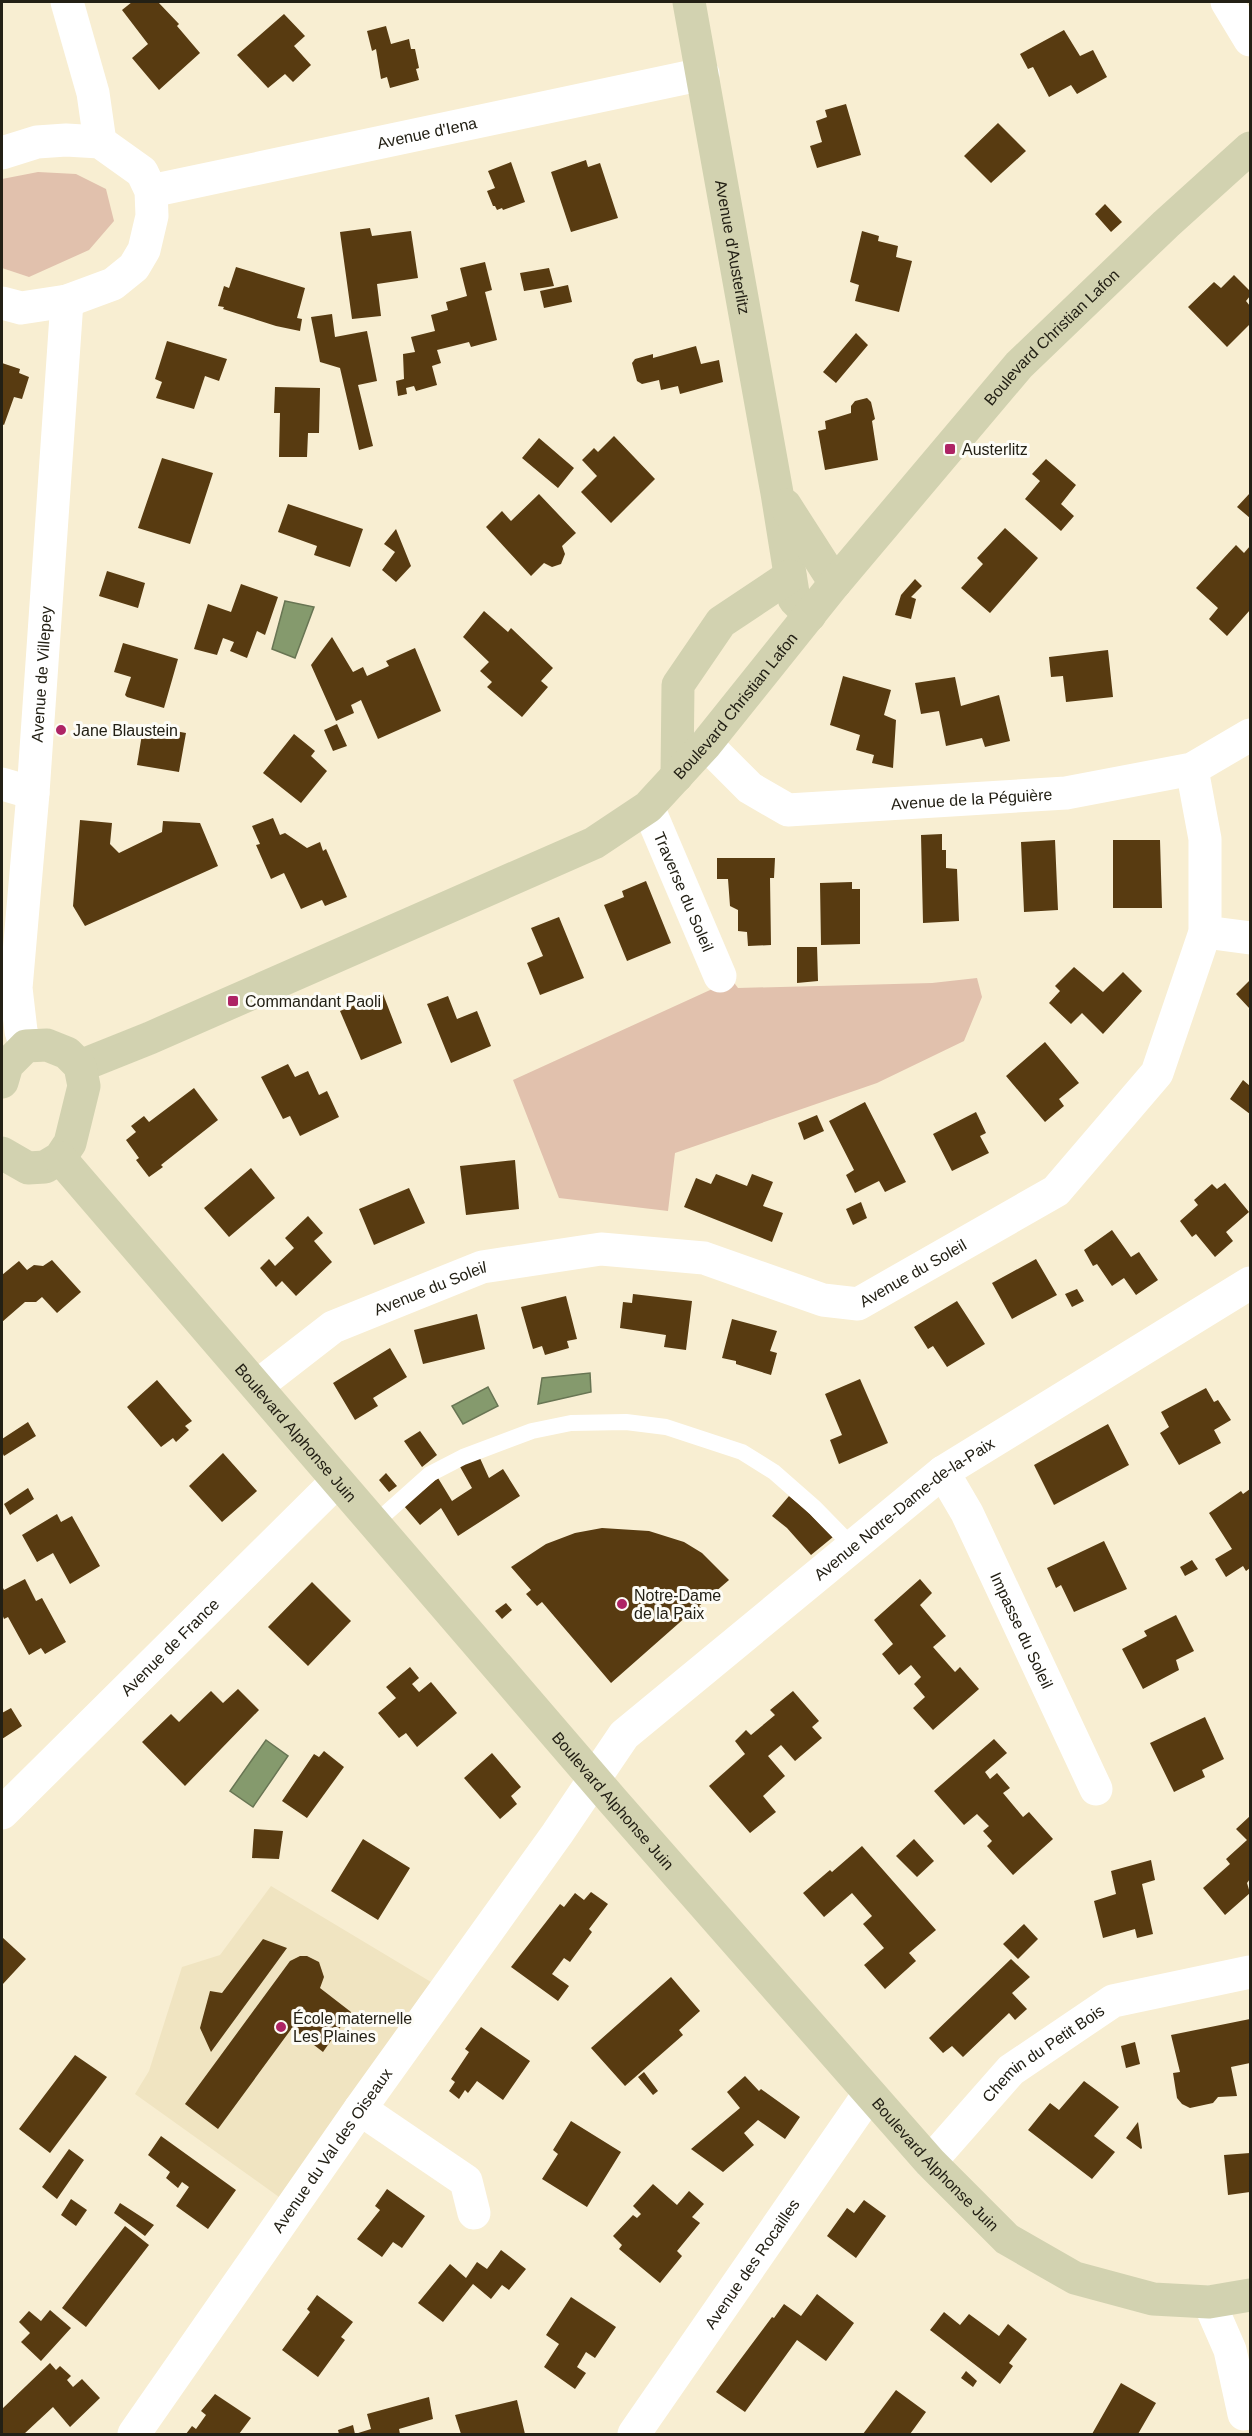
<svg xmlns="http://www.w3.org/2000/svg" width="1252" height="2436" viewBox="0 0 1252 2436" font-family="Arial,sans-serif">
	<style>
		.built { fill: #f0e4c1 }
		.green { fill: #e1c1ad }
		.water { fill: #859a6d; stroke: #687553; stroke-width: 1.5 }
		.building { fill: #583b11 }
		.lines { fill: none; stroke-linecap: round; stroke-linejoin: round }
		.lane { stroke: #fff; stroke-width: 16 }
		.street { stroke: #fff; stroke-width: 33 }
		.secondary { stroke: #d2d2b0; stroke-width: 33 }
		.poi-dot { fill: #ae2465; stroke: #fdfcf6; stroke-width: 2 }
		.labels { text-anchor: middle; stroke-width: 6; stroke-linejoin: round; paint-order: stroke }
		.street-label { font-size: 16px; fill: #232015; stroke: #fdfcf6 }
		.poi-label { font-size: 16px; fill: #232015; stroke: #fdfcf6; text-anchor: start }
	</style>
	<rect width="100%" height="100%" fill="#f8eed2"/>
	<path class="built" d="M271,1886l160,96 -152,215 -144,-103 14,-23 33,-104 38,-12z"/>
	<path class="green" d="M38,172l38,2 30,15 8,32 -25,29 -60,27 -27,-9v-89z
		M977,978l5,19 -18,44 -87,42 -202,70 -7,58 -109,-13 -46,-118 219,-100 6,8 194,-5z"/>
	<path class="water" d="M285,601l29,6 -19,51 -23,-9z
		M590,1373l1,19 -53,12 4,-26z
		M488,1387l10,19 -35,18 -11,-18z
		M266,1740l22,16 -35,51 -23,-16z"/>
	<path class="building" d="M132,2h26l21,22 -2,2 23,27 -41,37 -27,-32 16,-14 -26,-34z
		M284,14l21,22 -11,10 17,19 -18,17 -8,-8 -17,14 -31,-33z
		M386,26l5,18 18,-5 2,10h4l4,19 -3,1 3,11 -29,8 -3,-11 -6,2 -5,-30 -4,2 -5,-20z
		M1064,30l16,26 13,-6 14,27 -30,17 -6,-9 -22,12 -16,-30 -5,2 -8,-15z
		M846,104l15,51 -44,13 -7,-22 12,-4 -6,-21 11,-4 -2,-7z
		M998,123l28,28 -35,32 -27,-27z
		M586,160l2,7 12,-4 18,55 -47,14 -20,-60z
		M511,162l14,40 -22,8 -1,-2 -5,2 -2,-4h-2l-6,-15 8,-3 -7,-17z
		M1105,204l17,18 -11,10 -16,-18z
		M370,228l2,8 39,-5 7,47 -41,6 4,32 -29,3 -12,-87z
		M862,231l17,5 -1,5 20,5 -2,11 16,4 -13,51 -44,-11 4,-16 -9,-3z
		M485,262l7,28 -7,2 12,48 -26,7 -2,-5 -32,8 4,13 -9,3 5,19 -21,6 -2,-5 -8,2 1,6 -9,2 -2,-15 8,-2 -1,-25 12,-2 -4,-15 24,-6 -4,-16 17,-5 -2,-8 21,-6 -7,-28z
		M236,267l69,21 -8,30 5,1 -2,12 -24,-5 -53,-17 1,-2 -6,-1 6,-20 5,2z
		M549,268l5,18 -30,5 -4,-18z
		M1234,275l16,16v5l-4,5 4,5v18l-23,23 -39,-40 26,-25 7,6z
		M568,285l4,17 -28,6 -4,-17z
		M332,314l3,23 32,-6 10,50 -19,4 15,61 -14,4 -19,-82 -20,-6 -9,-45z
		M856,333l12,12 -32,38 -13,-11z
		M167,341l60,18 -8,22 -14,-5 -11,33 -38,-11 6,-16 -7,-3z
		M696,346l5,18 18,-4 4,22 -43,12 -2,-8 -17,4 -2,-10 -17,4 -5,-3 -5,-18 3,-4 18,-5v4z
		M2,363l18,6 -1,4 10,4 -7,22 -8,-2 -10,28 -2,-1z
		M275,387l45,1 -1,45h-11l-1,24h-28l1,-44h-6z
		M867,398l4,4 4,17 -3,2 6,39 -53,10 -7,-39 8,-2 -1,-8 26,-8v-7l4,-5z
		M614,436l41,43 -44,44 -30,-31 16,-16 -15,-16 12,-12 4,4z
		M539,438l35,30 -16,20 -36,-30z
		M162,458l51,15 -23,71 -52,-16z
		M1046,459l30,26 -15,19 13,12 -13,15 -36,-32 15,-18 -8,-7z
		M1250,493v25l-13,-11z
		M539,494l37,39 -14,13 3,8 -4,10 -9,3 -8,-4 -13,13 -45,-49 16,-16 9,10z
		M288,504l75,25 -13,38 -36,-12 3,-9 -39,-14z
		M1005,528l33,30 -48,55 -29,-25 22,-24 -6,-6z
		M396,529l15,37 -15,16 -14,-12 13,-18 -11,-8z
		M1236,545l8,8 6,-7v64l-23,26 -18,-17 9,-11 -22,-20z
		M107,571l38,12 -7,25 -39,-12z
		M915,579l7,7 -11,11 5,2 -5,20 -16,-4 6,-20z
		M241,584l37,13 -13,38 -8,-4 -10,27 -17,-7 4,-9 -11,-4 -6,17 -23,-6 14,-45 23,8z
		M484,611l24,21 3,-4 42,40 -12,13 7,6 -26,30 -35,-30 5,-5 -12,-11 9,-9 -26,-25z
		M332,637l21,35 10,-5 4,9 22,-10 -3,-5 29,-13 26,63 -63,28 -17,-39 -10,5 3,8 -18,8 -25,-56z
		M123,643l55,16 -14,49 -37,-11 -2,-2 6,-18 -17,-5z
		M1108,650l5,47 -47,5 -3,-26 -12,1 -2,-20z
		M843,676l48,14 -7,25 12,5 -3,48 -21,-5 2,-8 -18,-5 4,-15 -30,-10z
		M955,677l6,29 38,-11 11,46 -25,6 -3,-9 -36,8 -7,-35 -18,3 -6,-31z
		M337,724l10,22 -14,5 -9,-21z
		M164,729l22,4 -7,39 -42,-7 5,-31 20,4z
		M294,734l21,17 -4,5 16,15 -26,32 -38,-30z
		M273,818l7,17 5,-2 22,15 13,-6 3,9 3,-2 21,48 -22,9 -3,-6 -21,9 -17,-36 -13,6 -15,-34 4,-1 -8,-18z
		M80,820l32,3 -2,21 9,9 43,-21 1,-11 37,2 18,43 -133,60 -12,-20z
		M942,834v16h4v18l11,1 2,52 -36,2 -2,-88z
		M1055,840l3,70 -34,2 -3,-70z
		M1113,840h47l2,68h-49z
		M717,858h58l-1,20h-4l1,67 -23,1 -1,-14 -9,-1v-21l-8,-4 -2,-27h-11z
		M646,881l25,62 -44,18 -23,-56 20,-8 -2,-6z
		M852,882v7h8v55l-39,1 -1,-62z
		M559,917l25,61 -44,17 -13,-32 16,-7 -12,-28z
		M797,947h20l1,34 -21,2z
		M1074,967l29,25 20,-20 19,19 -39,43 -21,-21 -11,11 -22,-21 11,-12 -5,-5z
		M1250,980v29l-14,-15z
		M383,994l19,49 -41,17 -21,-49z
		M448,996l9,23 20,-8 14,35 -40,17 -24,-59z
		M1045,1042l34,41 -20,16 5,7 -19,16 -39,-46z
		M288,1064l7,13 13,-6 11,24 8,-4 12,26 -39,19 -10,-20 -7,3 -22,-42z
		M1243,1080l7,6v28l-20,-15z
		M194,1088l24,32 -57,45 2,2 -14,10 -13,-17 3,-2 -13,-18 10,-8 -5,-6 13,-10 5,6z
		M865,1102l41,80 -21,10 -6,-11 -24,12 -9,-18 8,-5 -25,-49z
		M976,1112l10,21 -6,3 9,17 -37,18 -19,-37z
		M817,1115l7,16 -20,9 -6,-17z
		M515,1160l4,49 -53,6 -6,-49z
		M251,1168l24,30 -46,39 -25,-29z
		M716,1174l31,12 5,-12 21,8 -10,24 20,7 -11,29 -88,-35 12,-29 15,6z
		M1225,1183l24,29 -23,20 7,9 -18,16 -19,-23 -4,3 -12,-16 18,-16 -4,-5 18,-16 5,5z
		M409,1188l16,35 -51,22 -15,-36z
		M861,1202l6,16 -14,7 -7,-16z
		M308,1216l15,17 -9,8 18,21 -36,34 -14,-15 -6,6 -16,-19 9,-9 6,7 19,-18 -9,-10z
		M1112,1230l19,27 8,-5 19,28 -22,15 -12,-17 -12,8 -15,-22 -4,2 -9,-16z
		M1036,1259l21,36 -45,24 -20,-36z
		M52,1260l29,32 -24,21 -15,-16 -6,5h-11l-23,20v-47l17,-14 8,9 7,-5 9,1z
		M1077,1289l7,12 -12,6 -7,-13z
		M633,1294l59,7 -6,49 -22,-3 2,-12 -46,-7 3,-26 9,1z
		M566,1296l11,43 -10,2 2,7 -24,7 -3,-9 -9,3 -12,-42z
		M957,1301l28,43 -38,23 -14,-21 -5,3 -14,-22z
		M477,1314l8,35 -62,15 -9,-34z
		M732,1319l45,12 -7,20 7,2 -6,22 -35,-11v-3l-14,-3z
		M390,1348l17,29 -34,21 5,8 -23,14 -22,-37z
		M860,1379l28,64 -49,21 -9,-24 12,-5 -17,-41z
		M157,1380l35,41 -7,5 4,4 -13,12 -3,-4 -12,9 -34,-40z
		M1206,1388l8,14 4,-2 13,20 -17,10 7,13 -42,22 -19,-32 9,-6 -8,-15z
		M28,1422l8,14 -32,20 -2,-4v-13z
		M1108,1424l21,41 -75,40 -20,-40z
		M420,1431l17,24 -15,12 -18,-26z
		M223,1453l34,38 -35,31 -33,-36z
		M479,1456l10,22 14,-9 17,27 -62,40 -17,-28 -21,17 -16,-19 34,-28 14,23 20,-13 -13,-23z
		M386,1473l11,13 -8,6 -10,-12z
		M28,1488l6,11 -24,16 -6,-11z
		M1250,1489v79l-4,3 -3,-5 -17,11 -11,-18 17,-10 -23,-36 32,-22 2,3z
		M789,1496l16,13 28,28 -22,18 -24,-27 -15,-12z
		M57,1514l4,8 11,-6 28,50 -30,18 -17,-31 -16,9 -15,-27z
		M602,1528l47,3 35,11 18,11 27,27 -30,26 4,4 -13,11 -3,-5 -76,67 -69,-81 -5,4 -11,-12 5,-4 -20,-23 35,-23 29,-11z
		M1104,1541l23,48 -53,23 -13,-27 -5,3 -9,-20z
		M1192,1560l6,9 -13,7 -5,-9z
		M25,1579l11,22 6,-3 24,44 -21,12 -4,-6 -12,7 -21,-38 -4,2 -2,-5v-28l2,4z
		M920,1579l12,14 -12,12 26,31 -13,11 22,25 5,-5 19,22 -46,41 -20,-22 12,-11 -11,-13 7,-7 -10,-12 -12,10 -17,-21 11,-10 -19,-24z
		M312,1582l39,39 -43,45 -40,-39z
		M506,1603l6,7 -10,9 -7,-8z
		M1176,1615l18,36 -18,9 3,10 -36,19 -21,-40 25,-13 -3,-5z
		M410,1667l9,11 -7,6 7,8 12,-10 26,31 -40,34 -11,-14 -7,5 -21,-25 18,-15 -10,-11z
		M238,1689l21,21 -74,76 -43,-44 29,-28 8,8 32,-31 12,12z
		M793,1691l26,30 -7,6 10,11 -27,23 -14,-16 -13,11 17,20 -22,20 13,16 -26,21 -41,-47 36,-32 -10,-13 11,-11 5,5 24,-20 -5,-5z
		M11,1708l11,18 -20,13v-26z
		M1205,1717l19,42 -22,11 3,7 -31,15 -24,-49z
		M994,1739l13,14 -22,19 5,7 7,-6 13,15 -7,5 20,24 6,-5 24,27 -40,36 -26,-29 5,-5 -9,-10 6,-5 -12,-12 -13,11 -30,-34z
		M324,1751l20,16 -37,51 -25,-17 32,-47 5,3z
		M492,1753l29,34 -10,9 6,8 -17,15 -36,-41z
		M1250,1816v63l-3,4 3,10 -25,22 -22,-27 27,-24 -4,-5 21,-19 -11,-11z
		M254,1829l29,2 -4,28 -27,-1z
		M363,1839l47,29 -32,52 -47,-29z
		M914,1839l20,22 -17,16 -21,-21z
		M862,1846l74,84 -27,23 7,8 -31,28 -21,-24 20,-17 -21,-24 9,-8 -20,-23 -28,24 -21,-24 27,-23 2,2z
		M1151,1860l4,20 -13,4 11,50 -16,4 -2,-9 -32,9 -9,-37 22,-7 -5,-23z
		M591,1892l17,12 -19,25 3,3 -22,30 -6,-4 -12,16 17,12 -11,15 -47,-34 49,-63 4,3 11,-14 9,7z
		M1024,1924l14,15 -20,20 -15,-15z
		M2,1937l24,22 -24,26z
		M263,1939l24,9 -76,104 -11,-24 10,-37 12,2z
		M300,1956h7l12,6 5,15 -4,11 31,24 -28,40 -31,-24 -74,101 -33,-25 105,-143z
		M1011,1959l19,18 -18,16 15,16 -12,11 -6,-7 -46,44 -11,-11 -9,7 -14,-15z
		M671,1977l29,34 -21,19 4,5 -58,51 -34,-38z
		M1250,2019v44l-19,4 6,29 -19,1 -5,6 -23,5 -8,-4 -5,-6 -4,-25 7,-1 -9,-37z
		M481,2027l49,34 -27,39 -26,-19 -9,12 -3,-3 -6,9 -10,-8 6,-9 -4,-3 18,-27 -4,-3z
		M1135,2042l5,22 -14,4 -5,-22z
		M75,2055l32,22 -57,76 -31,-24z
		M644,2072l14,19 -5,4 -15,-18z
		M745,2076l14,15 2,-2 39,28 -15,22 -27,-19 -14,13 10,12 -31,27 -32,-23 49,-41 -13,-16z
		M1084,2081l35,26 -25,29 21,16 -23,27 -64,-49 22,-27 9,7z
		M571,2121l50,31 -34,55 -45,-28 16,-25 -5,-4z
		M1138,2122l4,26 -1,1 -15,-11z
		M161,2136l75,54 -28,39 -32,-23 13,-19 -7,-5 -4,6 -12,-10 4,-6 -22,-17z
		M69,2149l15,11 -27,39 -15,-12z
		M1250,2153v39l-22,3 -4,-40z
		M653,2184l24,21 12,-14 15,13 -12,13 8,6 -23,28 5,5 -22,27 -41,-34 3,-4 -9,-9 20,-21 4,3 4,-4 -8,-8z
		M387,2189l38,27 -23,32 -9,-6 -11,15 -25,-18 23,-29 -5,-4z
		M71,2199l16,11 -11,16 -15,-11z
		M864,2200l22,16 -30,42 -29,-22 20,-28 7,5z
		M120,2203l34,22 -9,11 -31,-23z
		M125,2226l24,19 -63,82 -24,-19z
		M501,2250l25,19 -17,21 -7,-5 -11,14 -18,-15 -30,38 -25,-19 32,-39 16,14 11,-16 10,7z
		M817,2294l37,29 -28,38 -29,-21 -52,72 -29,-20 56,-75 2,1 10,-14 17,12z
		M317,2295l36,27 -12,15 4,3 -27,37 -36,-27 28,-38 -3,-3z
		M571,2297l45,30 -21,31 -9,-6 -9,15 9,6 -11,16 -31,-22 15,-23 -13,-9z
		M50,2310l21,18 -30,33 -20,-19 9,-9 -11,-11 10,-11 12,10z
		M944,2312l16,13 9,-11 30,22 9,-12 19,15 -18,24 4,3 -13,18 -70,-54z
		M50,2363l6,7 4,-4 11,10 -4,4 6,7 9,-8 18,19 -30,29 -17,-20 -29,27h-22v-25z
		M966,2371l11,10 -4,6 -12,-9z
		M1121,2383l35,20 -18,31h-46z
		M896,2390l30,22 -13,18 -3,4h-47z
		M215,2394l36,24 -12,16h-53l6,-8 4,3 10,-14 -5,-4z
		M429,2397l4,22 -34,10 1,5h-45l16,-5 -4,-15z
		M517,2400l8,34h-64l-6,-19z
		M353,2425l2,9h-16l-1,-4z"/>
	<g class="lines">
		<path class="lane" d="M374,1524l56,-50 33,-17 69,-26 39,-8 55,-1 40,5 76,25 32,20 41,36 38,39"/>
		<g class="street">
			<path d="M67,2l26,91 7,49"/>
			<path d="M1227,2l23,38"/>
			<path d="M2,153l35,-11 29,-2 34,2 42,30 9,19 1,25 -8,34 -10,17 -21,17 -46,17 -46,7 -19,-5"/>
			<path id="s1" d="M151,191l552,-117"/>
			<path id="s2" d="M706,744l44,44 38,22 278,-17 126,-24 58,-34"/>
			<path d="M2,784l31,9"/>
			<path id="s3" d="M648,807l72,169"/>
			<path d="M1205,932l45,6"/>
			<path id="s4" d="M26,1046l-5,-15 -5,-43 17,-195 34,-492"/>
			<path id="s5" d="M257,1386l76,-59 149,-60 119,-18 103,9 119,42 35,4 198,-113 101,-118 48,-141v-93l-13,-70"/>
			<path id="s6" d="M943,1472l24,41 129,276"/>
			<path id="s7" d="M2,1813l335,-332"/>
			<path d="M360,2109l106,72 8,32"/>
			<path id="s8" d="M930,2162l81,-92 102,-69 137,-29"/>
			<path d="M1209,2302l21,48 14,64"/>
			<path id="s9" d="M134,2434l226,-325 197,-275 67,-99 319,-263 307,-189"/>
			<path id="s10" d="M634,2434l235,-340"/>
		</g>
		<g class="secondary">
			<path id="s11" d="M689,2l88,491 17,106 16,16"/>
			<path d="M785,505l50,78"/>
			<path d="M677,776l1,-91 43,-63 69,-46"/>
			<path id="s12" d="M80,1066l70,-28 444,-195 54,-36 58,-63 129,-161 184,-218 147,-141 84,-76"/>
			<path d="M2,1082l5,-17 19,-19 21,-1 20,8 13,13 4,20 -14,57 -10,15 -15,9 -17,1 -26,-15"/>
			<path id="s13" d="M60,1158l553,643 317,361 77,77 68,39 78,21 56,3 41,-7"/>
		</g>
	</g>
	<g class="poi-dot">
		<rect x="944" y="443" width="12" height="12" rx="3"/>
		<circle cx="61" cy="730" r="6"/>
		<rect x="227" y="995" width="12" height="12" rx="3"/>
		<circle cx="622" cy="1604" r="6"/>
		<circle cx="281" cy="2027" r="6"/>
	</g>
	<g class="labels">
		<g class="street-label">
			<text dy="6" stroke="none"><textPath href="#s1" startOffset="282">Avenue d'Iena</textPath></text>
			<text dy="6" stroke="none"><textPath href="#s11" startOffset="249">Avenue d'Austerlitz</textPath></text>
			<text dy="6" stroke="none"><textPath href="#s12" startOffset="1245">Boulevard Christian Lafon</textPath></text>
			<text dy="6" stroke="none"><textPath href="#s4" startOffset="374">Avenue de Villepey</textPath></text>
			<text dy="6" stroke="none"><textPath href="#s12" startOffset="759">Boulevard Christian Lafon</textPath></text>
			<text dy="6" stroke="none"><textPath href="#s2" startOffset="290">Avenue de la Péguière</textPath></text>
			<text dy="6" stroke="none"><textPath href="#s3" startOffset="92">Traverse du Soleil</textPath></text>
			<text dy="6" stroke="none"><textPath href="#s5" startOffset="705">Avenue du Soleil</textPath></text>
			<text dy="6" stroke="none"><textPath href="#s5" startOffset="201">Avenue du Soleil</textPath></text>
			<text dy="6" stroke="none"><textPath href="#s13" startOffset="362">Boulevard Alphonse Juin</textPath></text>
			<text dy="6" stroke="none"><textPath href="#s9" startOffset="1214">Avenue Notre-Dame-de-la-Paix</textPath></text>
			<text dy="6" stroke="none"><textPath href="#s6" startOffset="177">Impasse du Soleil</textPath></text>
			<text dy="6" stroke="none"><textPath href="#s7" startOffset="236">Avenue de France</textPath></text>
			<text dy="6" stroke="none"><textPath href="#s13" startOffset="848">Boulevard Alphonse Juin</textPath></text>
			<text dy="6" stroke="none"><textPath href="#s8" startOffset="158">Chemin du Petit Bois</textPath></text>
			<text dy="6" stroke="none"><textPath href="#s9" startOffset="346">Avenue du Val des Oiseaux</textPath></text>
			<text dy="6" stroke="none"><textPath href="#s13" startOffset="1334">Boulevard Alphonse Juin</textPath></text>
			<text dy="6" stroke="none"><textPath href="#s10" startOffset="207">Avenue des Rocailles</textPath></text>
		</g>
		<g class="poi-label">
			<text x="962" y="455">Austerlitz</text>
			<text x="73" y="736">Jane Blaustein</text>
			<text x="245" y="1007">Commandant Paoli</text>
			<text x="634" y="1601">Notre-Dame<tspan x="634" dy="18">de la Paix</tspan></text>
			<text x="293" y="2024">École maternelle<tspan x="293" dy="18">Les Plaines</tspan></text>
		</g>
	</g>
	<rect width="1252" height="2436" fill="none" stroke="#232015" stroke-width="6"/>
</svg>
